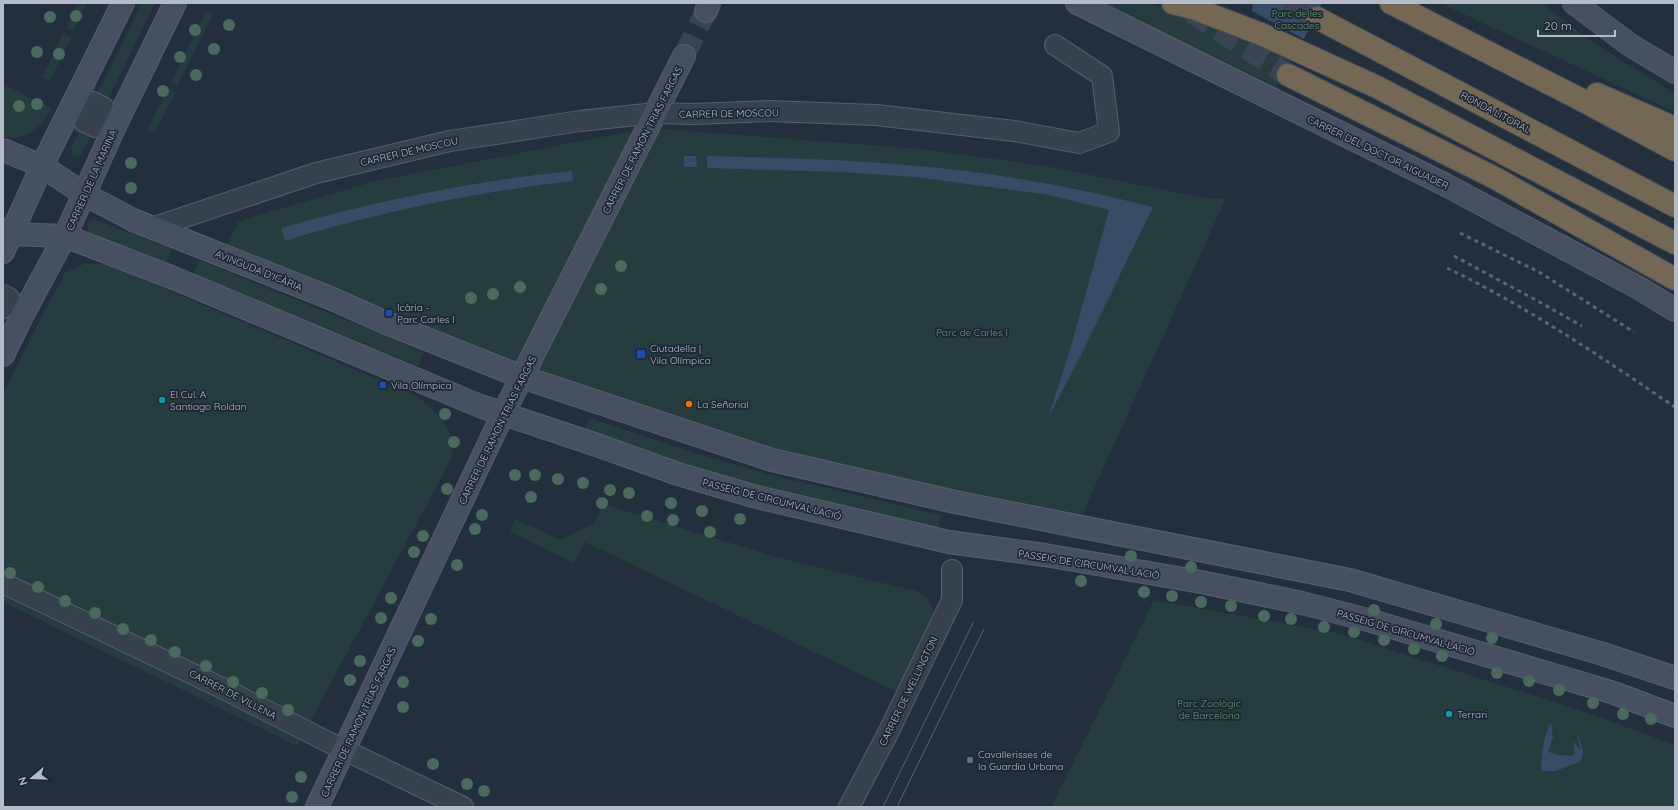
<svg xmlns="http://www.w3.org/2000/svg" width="1678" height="810" viewBox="0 0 1678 810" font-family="Quicksand,sans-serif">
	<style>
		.green { fill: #263c3f }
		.water { fill: #394c67 }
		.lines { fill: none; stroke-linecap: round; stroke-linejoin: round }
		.secondary-tunnel { stroke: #3a4453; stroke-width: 22; stroke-dasharray: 22 11; stroke-linecap: butt }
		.highway-tunnel { stroke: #3a4453; stroke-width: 22; stroke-dasharray: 22 11; stroke-linecap: butt }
		.street-casing { stroke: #565f6c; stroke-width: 22 }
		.secondary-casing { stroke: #565f6c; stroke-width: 24 }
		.highway-casing { stroke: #434c59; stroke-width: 24 }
		.street { stroke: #38414e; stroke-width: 20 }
		.secondary { stroke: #465061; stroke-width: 22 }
		.highway { stroke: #746855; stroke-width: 22 }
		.tram { stroke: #5a6575; stroke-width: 1 }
		.rail { stroke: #5a6575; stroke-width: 3; stroke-dasharray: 4 4; stroke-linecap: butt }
		.tree { fill: #4b6a5d }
		.transit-dot { fill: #1a4fb4; stroke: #1d2633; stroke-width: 1.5 }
		.culture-dot { fill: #0f9aa8; stroke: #1d2633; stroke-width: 1.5 }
		.food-dot { fill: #e8710a; stroke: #1d2633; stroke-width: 1.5 }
		.service-dot { fill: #5c6f8a; stroke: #1d2633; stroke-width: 1.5 }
		.labels { text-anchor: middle; stroke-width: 3.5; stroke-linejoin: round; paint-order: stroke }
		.park-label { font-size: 10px; fill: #6b9a76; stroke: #1d2633 }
		.street-label { font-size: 10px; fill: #b4bcc9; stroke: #1d2633 }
		.poi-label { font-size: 10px; fill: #b4bcc9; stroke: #1d2633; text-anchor: start }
	</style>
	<rect width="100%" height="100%" fill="#242f3e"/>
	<path class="green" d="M78,3h9l-14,28 -6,-3z
		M142,3h13l-51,105 -11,-6z
		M1107,3h41l7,2 59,18 77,36 -13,28 -165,-79z
		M1440,3h102l43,34 90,57v18z
		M206,11l7,4 -36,71 -6,-3z
		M63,33l8,4 -21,44 -8,-3z
		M3,84l49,24c-8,17 -29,36 -49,28z
		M168,87l8,5 -22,41 -6,-3z
		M84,122l11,5 -14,28 -4,1 -4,-1 -2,-7z
		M648,128l273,21 125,17 162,33 18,-1 -155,341 -299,-79 -550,-205 17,-34 137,-40z
		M92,220h4l76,29 -6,14 -75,-29 -4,-5 1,-6z
		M199,260l225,92 -6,14 -224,-92z
		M86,263l20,1 309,131c17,13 38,29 38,52 0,6 -3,13 -5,18l-151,281 -294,-144v-208l29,-59 33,-62z
		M589,418l103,34 75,22 174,41 -2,13 -85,-19 -139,-35 -131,-43z
		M603,504l170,52 143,35 11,6 6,11 -1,14 -35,70 -312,-150 -11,21 -64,-31 5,-13 46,21 33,-17z
		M1154,600l187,34 250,80 84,31v62h-624z"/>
	<path class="water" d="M1253,3h69l-18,36 -52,-28z
		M684,156h12l1,11h-13z
		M707,156c70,2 141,3 211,10 79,7 158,21 235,41l-72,148 -33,63 22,-68 39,-140 -60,-15 -134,-18 -74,-5 -134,-4z
		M572,171l1,10c-98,11 -194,31 -288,60l-4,-13c95,-27 192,-47 291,-57z
		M1551,723l2,15 -5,13c6,5 16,4 22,5l5,-2 -2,-13 6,8 1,-1 -2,-10v-5l5,19 -2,9 -25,10h-14c-2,-12 2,-38 9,-48z"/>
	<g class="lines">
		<path class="secondary-tunnel" d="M684,56l22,-45"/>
		<path class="highway-tunnel" d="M1286,3l31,15
			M1191,12l97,63"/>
		<g class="street-casing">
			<path id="street" d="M93,102l11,6 -9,19 -11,-5z
				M152,228l164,-55 134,-32 130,-20 75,-8 38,1 76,-3 107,4 138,16 65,12 30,-11 -7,-56 -47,-31
				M3,295l6,3 -6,10
				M3,583l223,107 102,52 135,65
				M849,807l39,-74 64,-133v-30"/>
		</g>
		<g class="secondary-casing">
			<path id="secondary" d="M1077,3l367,181 195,104 36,22
				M1574,3l56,42 45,27
				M706,11l3,-8
				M3,150l39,16 42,28 49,26 197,78 54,24 138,55 250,83 183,42 395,78 253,74 72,24
				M3,230l9,4 53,2 111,43 304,127 114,38 84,30 75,22 196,46 96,13 156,27 101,21 66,17 246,73 61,23
				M3,252l39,-86 81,-163
				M3,355l19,-39 43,-80 50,-110 60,-123
				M317,807l186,-393 181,-358"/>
		</g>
		<g class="highway-casing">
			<path id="highway" d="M1173,3l20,5 68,26 116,53 298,156
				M1391,3l185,94 99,53
				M1317,18l358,188
				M1288,75l207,103 180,101
				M1597,94l78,34"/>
		</g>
		<use href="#street" class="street"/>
		<use href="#secondary" class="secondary"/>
		<use href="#highway" class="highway"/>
		<path class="tram" d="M883,807l90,-184
			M897,807l87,-178"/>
		<path class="rail" d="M1460,233l79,39 95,60
			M1454,256l80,43 48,27
			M1447,268c81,39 154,89 228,139"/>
	</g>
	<g class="tree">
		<circle cx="76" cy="16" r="6"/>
		<circle cx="50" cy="17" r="6"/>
		<circle cx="229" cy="25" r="6"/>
		<circle cx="195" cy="30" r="6"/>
		<circle cx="214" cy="49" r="6"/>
		<circle cx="37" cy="52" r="6"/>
		<circle cx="59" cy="54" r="6"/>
		<circle cx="180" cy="57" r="6"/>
		<circle cx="196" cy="75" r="6"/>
		<circle cx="163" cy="91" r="6"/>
		<circle cx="37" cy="104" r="6"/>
		<circle cx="19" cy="106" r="6"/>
		<circle cx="131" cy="163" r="6"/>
		<circle cx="131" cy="188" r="6"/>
		<circle cx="621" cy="266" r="6"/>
		<circle cx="520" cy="287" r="6"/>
		<circle cx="601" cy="289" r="6"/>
		<circle cx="493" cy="294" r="6"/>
		<circle cx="471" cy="298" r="6"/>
		<circle cx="445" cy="414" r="6"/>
		<circle cx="454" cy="442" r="6"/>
		<circle cx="515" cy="475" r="6"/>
		<circle cx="535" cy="475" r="6"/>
		<circle cx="558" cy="479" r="6"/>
		<circle cx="583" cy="483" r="6"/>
		<circle cx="447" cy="489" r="6"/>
		<circle cx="610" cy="490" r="6"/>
		<circle cx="629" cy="493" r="6"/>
		<circle cx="531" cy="497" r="6"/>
		<circle cx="602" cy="503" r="6"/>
		<circle cx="671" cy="503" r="6"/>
		<circle cx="702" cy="511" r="6"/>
		<circle cx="482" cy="515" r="6"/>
		<circle cx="647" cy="516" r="6"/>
		<circle cx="740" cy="519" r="6"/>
		<circle cx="673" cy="520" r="6"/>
		<circle cx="475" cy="529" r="6"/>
		<circle cx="710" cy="532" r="6"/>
		<circle cx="423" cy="536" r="6"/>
		<circle cx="414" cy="552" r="6"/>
		<circle cx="1131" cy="556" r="6"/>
		<circle cx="457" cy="565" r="6"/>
		<circle cx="1191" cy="567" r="6"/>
		<circle cx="10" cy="573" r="6"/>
		<circle cx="1081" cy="581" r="6"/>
		<circle cx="38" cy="587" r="6"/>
		<circle cx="1144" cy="592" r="6"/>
		<circle cx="1172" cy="596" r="6"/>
		<circle cx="391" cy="598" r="6"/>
		<circle cx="65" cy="601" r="6"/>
		<circle cx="1201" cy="602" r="6"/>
		<circle cx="1231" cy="606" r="6"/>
		<circle cx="1374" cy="610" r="6"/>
		<circle cx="95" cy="613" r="6"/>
		<circle cx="1264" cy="616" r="6"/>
		<circle cx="381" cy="618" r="6"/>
		<circle cx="431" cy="619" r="6"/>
		<circle cx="1291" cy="619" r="6"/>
		<circle cx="1436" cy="624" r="6"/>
		<circle cx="1324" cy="627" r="6"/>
		<circle cx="123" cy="629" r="6"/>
		<circle cx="1354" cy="632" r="6"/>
		<circle cx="1492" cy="638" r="6"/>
		<circle cx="151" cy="640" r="6"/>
		<circle cx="1384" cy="640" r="6"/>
		<circle cx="418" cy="641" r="6"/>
		<circle cx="1414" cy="649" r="6"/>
		<circle cx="175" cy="652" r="6"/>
		<circle cx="1442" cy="656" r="6"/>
		<circle cx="360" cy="661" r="6"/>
		<circle cx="206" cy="666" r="6"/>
		<circle cx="1497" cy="673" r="6"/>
		<circle cx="350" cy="680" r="6"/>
		<circle cx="1529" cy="681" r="6"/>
		<circle cx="233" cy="682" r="6"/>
		<circle cx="403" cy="682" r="6"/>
		<circle cx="1559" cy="690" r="6"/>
		<circle cx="262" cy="693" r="6"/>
		<circle cx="1593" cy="703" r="6"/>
		<circle cx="403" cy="707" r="6"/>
		<circle cx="288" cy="710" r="6"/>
		<circle cx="1623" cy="714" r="6"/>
		<circle cx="1651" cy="719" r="6"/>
		<circle cx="433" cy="764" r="6"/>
		<circle cx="301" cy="777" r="6"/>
		<circle cx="467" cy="784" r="6"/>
		<circle cx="484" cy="791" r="6"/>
		<circle cx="292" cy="797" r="6"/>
	</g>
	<g class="transit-dot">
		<rect x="385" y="309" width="8" height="8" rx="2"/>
		<rect x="636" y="349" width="10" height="10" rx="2"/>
		<rect x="379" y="381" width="8" height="8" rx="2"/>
	</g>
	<g class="culture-dot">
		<circle cx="162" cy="400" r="4"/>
		<circle cx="1449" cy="714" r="4"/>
	</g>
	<circle class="food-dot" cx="689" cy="404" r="4"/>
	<circle class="service-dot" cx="970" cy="760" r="4"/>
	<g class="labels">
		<g class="park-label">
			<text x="1297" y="17">Parc de les<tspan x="1297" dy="12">Cascades</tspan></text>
			<text x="972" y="336">Parc de Carles I</text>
			<text x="1209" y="707">Parc Zoològic<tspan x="1209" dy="12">de Barcelona</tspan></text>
		</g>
		<g class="street-label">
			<text transform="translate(1496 112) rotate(28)" y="4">RONDA LITORAL</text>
			<text transform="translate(729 113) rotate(-1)" y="4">CARRER DE MOSCOU</text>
			<text transform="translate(642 140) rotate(-63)" y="4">CARRER DE RAMON TRIAS FARGAS</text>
			<text transform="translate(409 151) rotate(-13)" y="4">CARRER DE MOSCOU</text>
			<text transform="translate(1378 152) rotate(26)" y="4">CARRER DEL DOCTOR AIGUADER</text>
			<text transform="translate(91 180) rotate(-66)" y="4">CARRER DE LA MARINA</text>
			<text transform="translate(259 270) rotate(22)" y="4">AVINGUDA D'ICÀRIA</text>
			<text transform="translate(497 430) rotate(-64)" y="4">CARRER DE RAMON TRIAS FARGAS</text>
			<text transform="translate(772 499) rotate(14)" y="4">PASSEIG DE CIRCUMVAL·LACIÓ</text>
			<text transform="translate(1089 564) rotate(9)" y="4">PASSEIG DE CIRCUMVAL·LACIÓ</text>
			<text transform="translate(1406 632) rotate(16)" y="4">PASSEIG DE CIRCUMVAL·LACIÓ</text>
			<text transform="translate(908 691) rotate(-64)" y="4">CARRER DE WELLINGTON</text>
			<text transform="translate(233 694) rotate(27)" y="4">CARRER DE VILLENA</text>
			<text transform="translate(358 722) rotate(-65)" y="4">CARRER DE RAMON TRIAS FARGAS</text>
		</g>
		<g class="poi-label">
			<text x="397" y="311">Icària -<tspan x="397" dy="12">Parc Carles I</tspan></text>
			<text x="650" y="352">Ciutadella |<tspan x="650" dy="12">Vila Olímpica</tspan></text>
			<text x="391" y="389">Vila Olímpica</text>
			<text x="170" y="398">El Cul. A<tspan x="170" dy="12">Santiago Roldan</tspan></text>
			<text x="697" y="408">La Señorial</text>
			<text x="1457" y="718">Terrari</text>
			<text x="978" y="758">Cavallerisses de<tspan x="978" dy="12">la Guardia Urbana</tspan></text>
		</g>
	</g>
	<rect width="1678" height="810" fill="none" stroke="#b4bcc9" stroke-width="8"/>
	<g transform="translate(32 778) rotate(251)" stroke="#1d2633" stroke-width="3" paint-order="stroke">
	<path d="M0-3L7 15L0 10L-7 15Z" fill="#b4bcc9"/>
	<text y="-6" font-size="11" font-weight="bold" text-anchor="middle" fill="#b4bcc9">N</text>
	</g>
	<path d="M1538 30v6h77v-6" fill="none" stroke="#b4bcc9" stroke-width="2"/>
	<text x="1544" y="30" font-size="12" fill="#b4bcc9" stroke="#1d2633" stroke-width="3" paint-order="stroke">20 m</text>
</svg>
